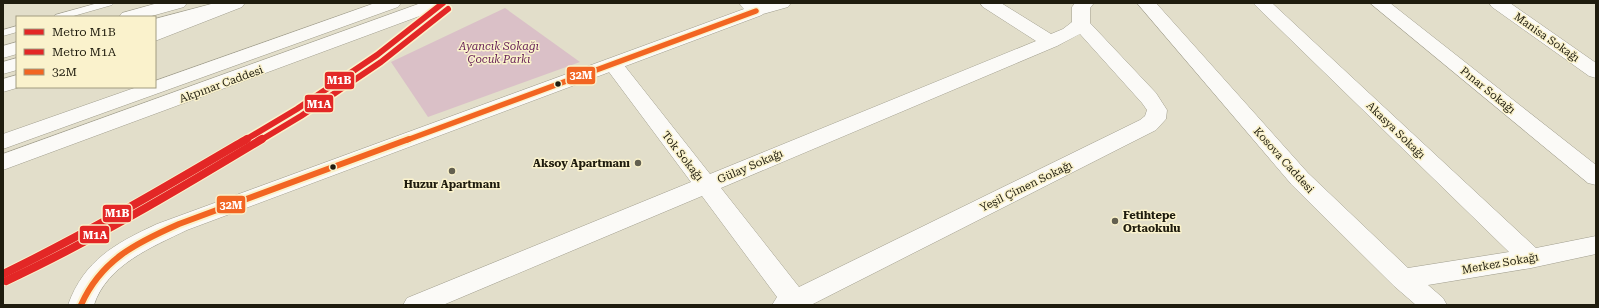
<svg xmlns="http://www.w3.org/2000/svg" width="1599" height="308" viewBox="0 0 1599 308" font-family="'Roboto Serif',serif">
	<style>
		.green { fill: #dac0c7 }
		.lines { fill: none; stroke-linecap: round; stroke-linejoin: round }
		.lane-casing { stroke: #a19e8e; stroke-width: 1 }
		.street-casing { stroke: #a19e8e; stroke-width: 1 }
		.secondary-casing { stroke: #a19e8e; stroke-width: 1 }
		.primary-casing { stroke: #a19e8e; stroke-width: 1 }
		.lane { fill: #fbfaf7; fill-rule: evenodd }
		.street { fill: #fbfaf7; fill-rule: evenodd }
		.secondary { fill: #fbfaf7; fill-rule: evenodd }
		.primary { fill: #fbfaf7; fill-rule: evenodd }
		.bus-1-far1-casing { stroke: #faf2cc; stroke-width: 8 }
		.bus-1-casing { stroke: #faf2cc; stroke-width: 10 }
		.bus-1-far1 { stroke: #f26522; stroke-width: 5.5 }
		.bus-1 { stroke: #f26522; stroke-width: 6 }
		.metro-1-far1-casing { stroke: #faf2cc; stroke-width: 9 }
		.metro-1-casing { stroke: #faf2cc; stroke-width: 10 }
		.metro-2-far1-casing { stroke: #faf2cc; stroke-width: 9 }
		.metro-2-casing { stroke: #faf2cc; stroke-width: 10 }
		.metro-1-far1 { stroke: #e32726; stroke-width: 6 }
		.metro-1 { stroke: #e32726; stroke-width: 8 }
		.metro-2-far1 { stroke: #e32726; stroke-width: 6 }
		.metro-2 { stroke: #e32726; stroke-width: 8 }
		.bus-dot { fill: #1f1c0e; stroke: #faf2cc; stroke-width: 1.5 }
		.poi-dot { fill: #636050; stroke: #faf2cc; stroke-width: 1.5 }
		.labels { text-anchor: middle; stroke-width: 3; stroke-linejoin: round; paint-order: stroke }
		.street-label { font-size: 11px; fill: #1f1c0e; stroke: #faf2cc }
		.park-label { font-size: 11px; font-style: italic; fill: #651d56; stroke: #faf2cc }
		.poi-label { font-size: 11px; font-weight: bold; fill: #1f1c0e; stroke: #faf2cc; text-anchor: end }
		.line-badge { stroke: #faf2cc; stroke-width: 1.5 }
		.badge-label { font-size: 11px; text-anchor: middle; font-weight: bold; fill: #fff }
	</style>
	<rect width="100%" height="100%" fill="#e2deca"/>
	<path class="green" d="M505,8l75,54 -152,55 -37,-55z"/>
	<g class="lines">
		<g class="lane-casing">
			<path id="lane" d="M98,3h16l-2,2 -42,12h-16l1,-2z
				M17,26v6l-14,4v-6z"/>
		</g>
		<g class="street-casing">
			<path id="street" d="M220,3h25l-3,4 -87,34v-13z
				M763,3h28l-3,4 -32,9 -6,-1 -3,-4 3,-4z
				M980,3h21l50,31 12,-5 9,-7v-15l3,-4h19l-4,5v15l66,70 11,17 -1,9 -10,11 -345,175h-39l5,-8 -75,-101 -259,109h-40l4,-7 284,-116 -85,-114 -3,-4 3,-4 7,-2 7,2 90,114 326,-133 -53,-34zM1080,34l62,69 5,7 -2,6 -5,4 -341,167 -78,-99 336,-142z
				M1137,3h19l152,170 100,95 101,-16 -256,-249h19l264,245 60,-12v18l-65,14 -103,17 15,13 4,7h-31l-22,-19 -102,-101z
				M1370,3h20l206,162v20l-8,-2z
				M1489,3h21l86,60v15l-7,-2 -97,-69z
				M17,75v12h3l-17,5v-13z"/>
		</g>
		<g class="secondary-casing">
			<path id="secondary" d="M158,3h29l-3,4 -36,10h-29l3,-4z
				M215,3h29l-3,4 -86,24v-12z
				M739,3h19l7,8 -3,4 -575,215c-35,17 -80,35 -93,75h-26c16,-45 48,-62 89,-81l587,-215z
				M17,42v12l-14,4v-12z
				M17,58v12l-14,4v-12z"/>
		</g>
		<g class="primary-casing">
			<path id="primary" d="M375,3h26l-3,4 -395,142v-15l134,-47h18v-6z
				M421,3h26l-3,4 -441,163v-16z"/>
		</g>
		<use href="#lane" class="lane"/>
		<use href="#street" class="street"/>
		<use href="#secondary" class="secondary"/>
		<use href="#primary" class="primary"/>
		<g class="bus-1-far1-casing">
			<path id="bus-1-far1" d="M407,140l349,-129"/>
		</g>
		<g class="bus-1-casing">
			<path id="bus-1" d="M81,305c20,-45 55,-62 98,-81l230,-85"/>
		</g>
		<use href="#bus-1-far1" class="bus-1-far1"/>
		<use href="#bus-1" class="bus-1"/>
		<g class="metro-1-far1-casing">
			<path id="metro-1-far1" d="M245,140l52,-31 80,-54 66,-52"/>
		</g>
		<g class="metro-1-casing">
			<path id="metro-1" d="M3,274c83,-40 164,-88 244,-135"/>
		</g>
		<g class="metro-2-far1-casing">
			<path id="metro-2-far1" d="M261,140l40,-24 80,-54 67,-53"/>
		</g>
		<g class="metro-2-casing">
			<path id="metro-2" d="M6,281c88,-41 173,-92 256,-142"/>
		</g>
		<use href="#metro-1-far1" class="metro-1-far1"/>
		<use href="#metro-1" class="metro-1"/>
		<use href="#metro-2-far1" class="metro-2-far1"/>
		<use href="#metro-2" class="metro-2"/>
	</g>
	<g class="bus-dot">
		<circle cx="558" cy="84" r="3.5"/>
		<circle cx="333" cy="167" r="3.5"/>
	</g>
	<g class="poi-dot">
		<circle cx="638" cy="163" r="4"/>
		<circle cx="452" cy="171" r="4"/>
		<circle cx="1115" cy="221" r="4"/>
	</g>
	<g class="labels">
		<g class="street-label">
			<text transform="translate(1547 37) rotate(35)" y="4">Manisa Sokağı</text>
			<text transform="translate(221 84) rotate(-20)" y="4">Akpınar Caddesi</text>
			<text transform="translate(1488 90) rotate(39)" y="4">Pınar Sokağı</text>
			<text transform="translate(1396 130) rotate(44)" y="4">Akasya Sokağı</text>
			<text transform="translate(683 156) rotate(52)" y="4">Tok Sokağı</text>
			<text transform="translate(1284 160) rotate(48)" y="4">Kosova Caddesi</text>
			<text transform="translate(750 166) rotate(-23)" y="4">Gülay Sokağı</text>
			<text transform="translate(1026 186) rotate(-26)" y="4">Yeşil Çimen Sokağı</text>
			<text transform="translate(1500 263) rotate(-10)" y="4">Merkez Sokağı</text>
		</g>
		<g class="park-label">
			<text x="499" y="50">Ayancık Sokağı<tspan x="499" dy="13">Çocuk Parkı</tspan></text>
		</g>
		<g class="poi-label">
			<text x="630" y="167">Aksoy Apartmanı</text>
			<text x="452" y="188" text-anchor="middle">Huzur Apartmanı</text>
			<text x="1123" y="219" text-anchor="start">Fetihtepe<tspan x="1123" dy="13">Ortaokulu</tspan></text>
		</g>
	</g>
	<g class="line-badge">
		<rect x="566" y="66" width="30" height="19" rx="4" fill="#f26522"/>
		<rect x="324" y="71" width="31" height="19" rx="4" fill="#e32726"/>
		<rect x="304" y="94" width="30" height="19" rx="4" fill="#e32726"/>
		<rect x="216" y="195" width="30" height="19" rx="4" fill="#f26522"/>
		<rect x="102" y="204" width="30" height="19" rx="4" fill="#e32726"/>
		<rect x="79" y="225" width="31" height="19" rx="4" fill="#e32726"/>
	</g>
	<g class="badge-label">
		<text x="581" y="79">32M</text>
		<text x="339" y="84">M1B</text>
		<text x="319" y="108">M1A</text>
		<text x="231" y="209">32M</text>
		<text x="117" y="217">M1B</text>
		<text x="95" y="239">M1A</text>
	</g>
	<rect width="1599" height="308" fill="none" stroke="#1f1c0e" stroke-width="8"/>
	<rect x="16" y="16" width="140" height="72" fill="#faf2cc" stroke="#a29c80"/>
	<rect x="24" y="29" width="20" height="6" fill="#e32726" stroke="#a29c80"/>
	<text x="52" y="36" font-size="12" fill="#1f1c0e">Metro M1B</text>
	<rect x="24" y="49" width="20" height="6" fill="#e32726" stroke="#a29c80"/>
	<text x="52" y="56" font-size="12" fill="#1f1c0e">Metro M1A</text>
	<rect x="24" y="69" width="20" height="6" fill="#f26522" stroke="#a29c80"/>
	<text x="52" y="76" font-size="12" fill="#1f1c0e">32M</text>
</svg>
